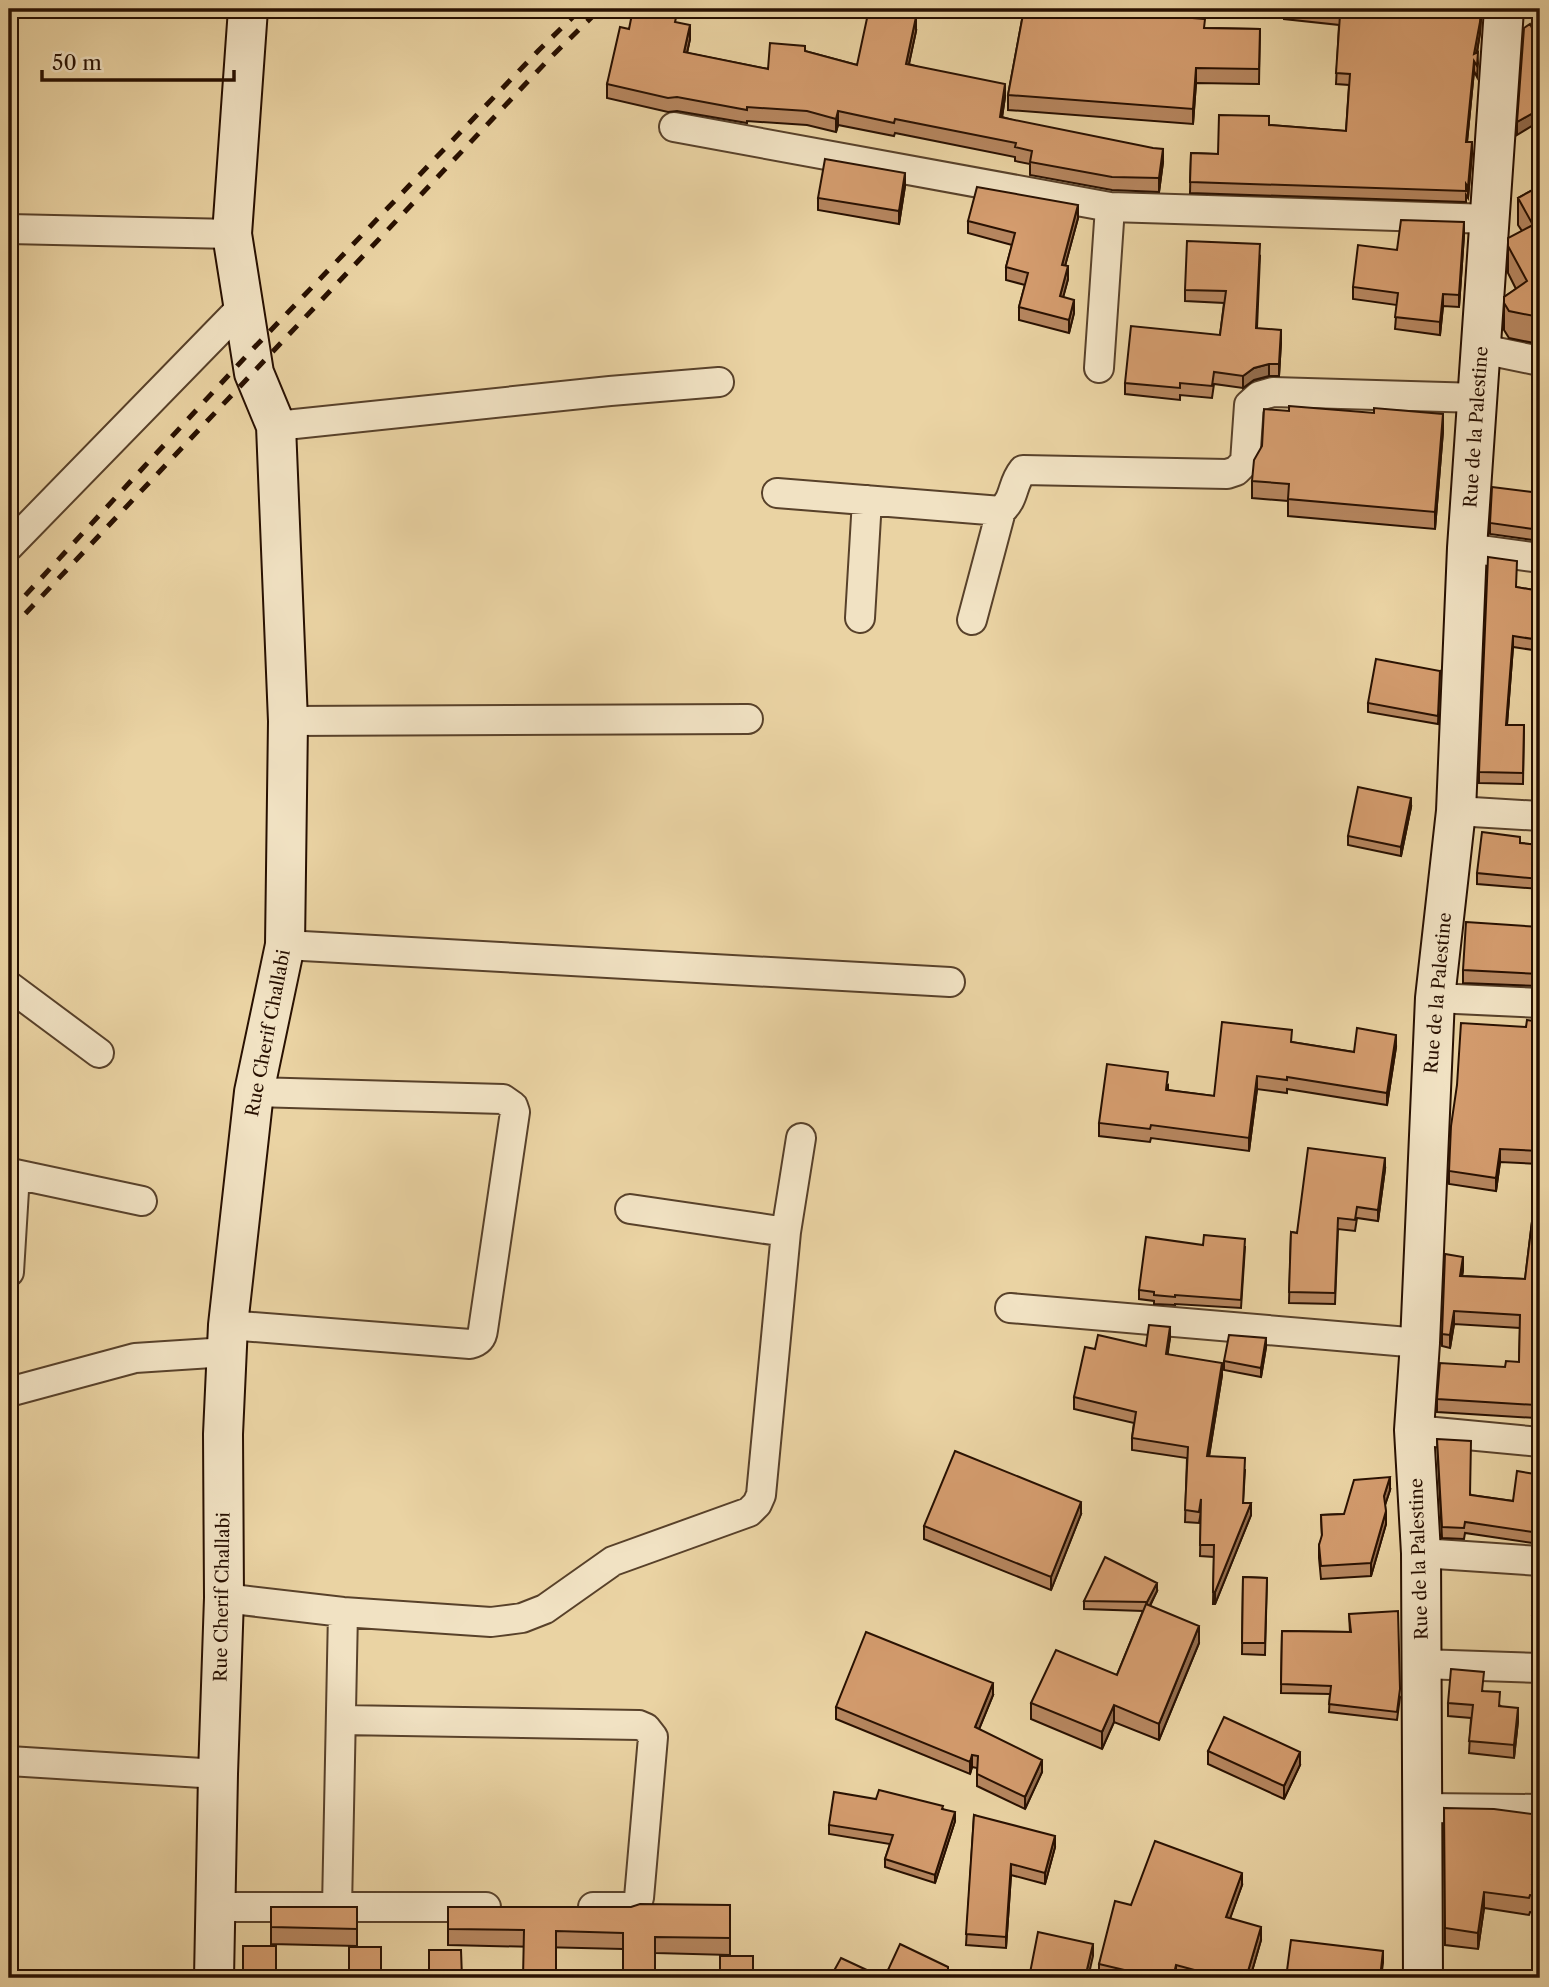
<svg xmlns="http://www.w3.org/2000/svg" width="1549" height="1987" viewBox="0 0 1549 1987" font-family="'Libre Caslon Text',serif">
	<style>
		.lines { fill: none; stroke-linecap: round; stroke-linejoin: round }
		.street-casing { stroke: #58412a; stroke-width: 32 }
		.secondary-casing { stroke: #281001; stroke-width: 42 }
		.street { stroke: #f1e2c3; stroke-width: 28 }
		.secondary { stroke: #f1e2c3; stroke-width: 38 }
		.rail { stroke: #281001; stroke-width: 5; stroke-dasharray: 12 12; stroke-linecap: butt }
		.wall { fill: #b6865f; stroke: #281001; stroke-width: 2 }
		.shaded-wall { fill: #946d4d; stroke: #281001; stroke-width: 2 }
		.building { fill: #d49c6e; stroke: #281001; stroke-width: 2 }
		.labels { text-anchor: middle; stroke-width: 5; stroke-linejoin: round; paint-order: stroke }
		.street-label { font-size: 18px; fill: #281001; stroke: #f1e2c3 }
	</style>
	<rect width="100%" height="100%" fill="#ead3a3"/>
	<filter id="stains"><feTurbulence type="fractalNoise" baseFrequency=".00286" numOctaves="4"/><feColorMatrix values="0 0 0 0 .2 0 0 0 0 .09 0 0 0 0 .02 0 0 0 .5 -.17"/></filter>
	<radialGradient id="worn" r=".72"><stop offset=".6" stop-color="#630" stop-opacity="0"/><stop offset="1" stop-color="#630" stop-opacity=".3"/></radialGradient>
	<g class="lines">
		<g class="street-casing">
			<path id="street" d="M674,127l436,80
				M9,229l223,5
				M1482,349l58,12
				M1099,368l11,-161 381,12
				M276,426l334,-35 109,-9
				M777,493l224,18c15,-14 10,-26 22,-41l204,4 9,-3 9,-9 4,-57 10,-9 14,-4 206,6
				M9,546l234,-240
				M1467,548l73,10
				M860,618l7,-118
				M972,620l29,-109
				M288,721l460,-2
				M1456,811l84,5
				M285,945l665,37
				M9,986l90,67
				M1435,998l105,5
				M630,1209l156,23
				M9,1272l6,-98 127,27
				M1010,1308l410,35
				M228,1325l242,19c8,-2 12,-5 13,-14l32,-218 -2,-6 -10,-7 -249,-7
				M9,1392l126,-34 92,-6
				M1414,1430l126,12
				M1421,1553l119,8
				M224,1598l119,14 148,10 31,-4 23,-9 68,-48 136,-49 8,-8 4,-9 25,-263 15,-94
				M1421,1664l119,4
				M341,1720l298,5 7,3 7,9 -14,161 -8,9h-38
				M9,1761l209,13
				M1423,1808l117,1
				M215,1907h271
				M337,1908l6,-296"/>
		</g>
		<g class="secondary-casing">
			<path id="secondary" d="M214,1978l4,-204 6,-176 -1,-164 5,-109 26,-233 31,-147 3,-224 -12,-295 -22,-53 -22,-139 16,-225
				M1423,1978l-2,-425 -7,-123 6,-87 15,-345 21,-187 11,-263 37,-539"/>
		</g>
		<use href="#street" class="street"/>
		<use href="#secondary" class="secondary"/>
		<path class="rail" d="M9,613l241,-261 289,-302 42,-41
			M9,631l541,-573 50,-49"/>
	</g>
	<path class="wall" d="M1024,9h97l-1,3 85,16 55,1 -1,55 -63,-1 -3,41 -185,-14v-15z
		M1284,9h198l-2,24 -3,20 1,10 -1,14 -3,-6 -7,71 5,11 -4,45 -2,-3v7l-276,-9 1,-40 27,1 51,-29 77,6 3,-46 -13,-1 3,-59 -55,-6z
		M678,23l12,16 -3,14 81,16 37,-18 52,14 59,-34 -7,33 96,33 -3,20 161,45 -4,30 -47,-2 -82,-15v-11l-15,-3v-4l-120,-24 -1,3 -56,-11 -2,7 -29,-7 -60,-4v2l-70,-12 -9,1 -61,-14v-14l22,-55z
		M905,186l-6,38 -81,-14v-12z
		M1540,186l-6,157 -25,-5 -5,-8v-33l12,-8 -8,-16v-27l14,-15 -4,-6v-27z
		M1078,218l-13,48 3,13 -5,18 11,16 -5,20 -50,-13v-13l6,-22 -19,-5v-13l6,-22 -44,-12v-12z
		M1464,235l-5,72 -16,-1 -3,29 -45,-6 2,-24 -44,-6v-12l44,-37z
		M1260,256l-3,72 24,14 -2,34h-10l-15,4 -11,8 -29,-4 -2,14 -32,-3v5l-55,-6v-11l95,-48 4,-32 -39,-2v-11z
		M1443,431l-8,98 -147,-13v-15l-36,-3v-17z
		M1540,493v48l-50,-7v-11z
		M1516,587l24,4v60l-27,-4 -6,78h17l-1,59 -44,-1v-11z
		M1440,671l-2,53 -70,-12v-9z
		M1411,807l-10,49 -53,-11v-9z
		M1520,843l20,2v44l-63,-5v-11z
		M1540,927v59l-77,-3v-13z
		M1540,1022v322l-4,74 -99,-6v-13l68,-32 14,-5 1,-34 -66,-4 -4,24 -8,-2v-12l21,-64 -1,6 63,3 14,-115 -39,-2 -4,29 -47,-7v-13l77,-144z
		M1292,1042l62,10 42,-5 -9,58 -100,-16v4l-30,-4 -8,62 -98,-13 -1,4 -51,-6v-13l69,-38v5l46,6z
		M1385,1169l-7,52 -21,-3 -2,13 -17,-2 -3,75 -46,-1 2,-71 6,1z
		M1203,1245l42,2 -4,61 -66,-4v1l-21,-1v-3l-15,-2v-9z
		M1170,1338l-3,16 55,21 -13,82 36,13 -2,33 8,12 -36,89h-2l1,-47 -14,-1 1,-44 -2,11 -14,-1 2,-64 -55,-8v-12l2,-15 -60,-14v-12l21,-48 51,-3z
		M1266,1347l-5,30 -37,-7v-9z
		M1437,1439l34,56 42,6 22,-27 5,-27v97l-75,-11 -1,6 -22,-1z
		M1390,1490l-5,15 1,19 -15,52 -50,3 -2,-21v-13l3,-7 -1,-23 23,-1z
		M1081,1514l-30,76 -127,-51v-13z
		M1540,1572v55l-8,-1v-11z
		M1243,1577l24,1 -2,77 -23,-1z
		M1157,1591l-7,15 49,37 -40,97 -45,-18 -12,27 -71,-30v-16l86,-28 26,-64 -59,-2v-8z
		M1349,1614l51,83 -3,23 -68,-8 1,-18 -49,-1 1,-62 68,1z
		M1483,1691l35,30 -4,37 -45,-5 2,-35 -23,-2v-13z
		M993,1695l-14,34 63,43 -17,37 -48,-23v-18l-5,-1 -2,7 -134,-55v-12z
		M1208,1751l92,14 -16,34 -76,-35z
		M1444,1808l96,24 -5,43h5v38l-10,-1 -1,3 -45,-7 -6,41 -33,-4z
		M943,1809l12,12 -20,62 -50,-16v-8l5,-15 -61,-10v-9z
		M974,1815l81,32 -10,37 -34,-9 -5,73 -40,-3z
		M1242,1885l-12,33 31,22 -11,38h-70l-4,-1v1h-69l-8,-2v-12l32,-59z
		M730,1905v50l-75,-2 -32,-4 -175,-4v-38h183z
		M271,1907h86v39l-86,-2z
		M888,1970l60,8h-60z"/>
	<path class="shaded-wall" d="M1481,9l-1,24 -5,29 -1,-8z
		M916,17v14l-10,46v-13z
		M690,25v14l-6,27v-14z
		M1474,61v10l-8,81v-10z
		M1196,68v15l-3,41v-15z
		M1005,84v13l-5,34v-14z
		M1540,109v12l-23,14v-13z
		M838,111v14l-2,7v-13z
		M1472,142v11l-4,45v-11z
		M1163,149v13l-4,30v-14z
		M905,173v13l-6,38v-13z
		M1078,205v13l-16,59v-12z
		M1464,222v13l-5,72v-12z
		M1068,266v13l-8,30v-13z
		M1443,294v12l-3,29v-13z
		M1074,300v13l-5,20v-13z
		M1540,311v28l-6,4v-27z
		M1281,330v12l-2,34v-12z
		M1269,364v12l-15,4 -11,8v-12l11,-8z
		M1443,414v17l-8,98v-17z
		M1513,636v11l-7,89v-11z
		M1411,798v9l-10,49v-9z
		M1396,1035v12l-9,58v-12z
		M1257,1076v13l-8,62v-13z
		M1500,1149v13l-4,29v-13z
		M1385,1158v11l-7,52v-11z
		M1463,1257v13l-3,18v-12z
		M1454,1311v13l-4,24v-13z
		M1170,1327v11l-4,28v-12z
		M1266,1338v9l-5,30v-9z
		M1222,1363v12l-15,93v-12z
		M1390,1477v13l-6,18v-12z
		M1081,1502v12l-30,76v-13z
		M1251,1503v12l-36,89v-12z
		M1386,1511v13l-15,52v-13z
		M1157,1583v8l-10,20v-9z
		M1199,1626v17l-40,97v-16z
		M993,1683v12l-18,44v-12z
		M1114,1705v17l-12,27v-17z
		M1518,1708v13l-4,37v-13z
		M1300,1752v13l-16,34v-13z
		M972,1755v12l-2,7v-12z
		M1042,1760v12l-17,37v-12z
		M955,1812v9l-20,62v-8z
		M1540,1815v17l-8,59v-17z
		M1055,1836v11l-10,37v-11z
		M1011,1864v11l-5,73v-11z
		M1242,1873v12l-16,45v-13z
		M1484,1892v16l-6,41v-16z
		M1261,1927v13l-11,38h-4z
		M1093,1944v12l-5,22h-3z
		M1383,1951v12l-2,15h-1z
		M1176,1965v13h-3z"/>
	<path class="building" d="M633,9h45l-3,13 15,3 -6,27 84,17 2,-26 35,3v5l52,14 12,-56h5l42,8 -10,47 99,20 -5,33 153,31 10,1 -4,29 -47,-1 -82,-15 2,-11 -17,-4 1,-4 -121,-24 -1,4 -56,-12 -2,8 -29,-8 -60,-4v3l-70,-13 -9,1 -61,-14 13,-57 9,2z
		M1024,9h94l-1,3 88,7 -1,9 56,1 -1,40 -63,-1 -3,41 -185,-14z
		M1290,9h191l-1,13 -6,32 4,-2 -1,14 -3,-5 -8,81h6l-4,45 -2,-3v7l-276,-9 1,-29 27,1 1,-39 50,1v9l77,6 4,-57 -14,-1 4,-58z
		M1530,24l10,19v66l-23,13 7,-94z
		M825,159l80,14 -6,38 -81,-13z
		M1540,186v125l-6,5 -25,-5 -5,-8v-6l23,-16 -19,-35v-8l25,-13 -15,-27z
		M977,187l101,18 -16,60 6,1 -8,30 14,4 -5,20 -50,-13 9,-34 -22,-6 9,-34 -47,-12z
		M1401,220l63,2 -5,73 -16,-1 -3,28 -45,-5 3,-24 -45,-6 5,-42 39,5z
		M1187,241l73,3 -4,84 25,2 -2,34h-10l-15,4 -11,8 -29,-4 -2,14 -32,-3v5l-55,-5 6,-57 89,9 6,-44 -41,-1z
		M1289,406l85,7v-5l69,6 -8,98 -147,-13 1,-15 -37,-3 2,-21 8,-14 2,-37 25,2z
		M1492,487l48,6v37l-50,-7z
		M1488,557l29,4 -1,26 24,4v49l-27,-4 -7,89h18l-1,48 -44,-1z
		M1376,659l64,12 -2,45 -70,-13z
		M1358,787l53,11 -10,49 -53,-11z
		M1482,832l38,5v6l20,2v34l-63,-6z
		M1466,922l74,5v47l-77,-4z
		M1527,1020l13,2v129l-40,-2 -4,29 -47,-7 2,-45 6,-41 4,-62 65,4z
		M1222,1022l70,8 -1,12 63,10 3,-24 39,7 -9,58 -100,-16v3l-30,-4 -8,62 -98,-13 -1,4 -51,-6 8,-59 61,8 -2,18 48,6z
		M1308,1148l77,10 -7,52 -21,-3 -2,13 -17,-2 -3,75 -46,-1 2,-60 6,1z
		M1540,1156v175l-4,74 -99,-6 3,-36 65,4 1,-6 13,1 1,-47 -66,-4 -4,24 -8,-1 3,-80 18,3 -3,19 65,3z
		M1204,1235l41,4 -4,61 -66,-5v2l-21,-2v-3l-15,-2 7,-53 57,8z
		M1149,1325l21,2 -4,27 56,9 -15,93 38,2 -2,45h8l-36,89h-2l1,-47h-14l1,-46 -2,13 -14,-2 3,-63 -56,-9 4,-26 -62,-15 11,-50 10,2 3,-14 48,11z
		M1229,1335l37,3 -5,30 -37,-7z
		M1437,1439l34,2 -1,54 43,6 4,-30 18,3 3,-27h2v86l-75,-11 -1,6 -22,-1z
		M955,1451l126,51 -30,75 -127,-51z
		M1390,1477l-6,19 2,15 -15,52 -50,3 -2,-21 3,-10 -1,-20 23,-1 10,-34z
		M1105,1557l52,26 -10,19 -63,-1z
		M1538,1572h2v44l-8,-1z
		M1243,1577l24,1 -2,65h-23z
		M1146,1604l53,22 -40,98 -45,-19 -12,27 -71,-29 25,-53 61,25z
		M1398,1611l2,78 -3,23 -68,-8 2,-18 -50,-2 1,-53 69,1 -2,-18z
		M866,1632l127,51 -18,44 67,33 -17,37 -48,-23 1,-18 -6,-1 -2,7 -134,-55z
		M1451,1669l33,3 -2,19 18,1 -1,14 19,2 -4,37 -45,-4 4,-36 -25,-2z
		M1224,1717l76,35 -16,34 -76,-35z
		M879,1790l64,16 -1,3 13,3 -20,63 -50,-16 8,-24 -64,-10 5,-33 42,7z
		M1444,1808l50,1 46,6 -8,59 8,1v21l-10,-1 -1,3 -45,-6 -6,41 -33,-5z
		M974,1815l81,21 -10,37 -34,-9 -5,73 -40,-3z
		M1155,1841l87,32 -16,44 35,10 -15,51h-22l-48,-13 -3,13h-15l-59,-14 16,-63 16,4z
		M640,1904l90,1v33l-75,-1v41h-32v-45l-67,-2v47h-33l1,-48 -76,-1v-22h183z
		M271,1907h86v22l-86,-2z
		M1038,1932l55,12 -8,34h-56z
		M1291,1940l92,11 -3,27h-94z
		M900,1944l48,23v8l-1,3h-42l-17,-8z
		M243,1946h33v32h-33z
		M349,1947h32v31h-32z
		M429,1950h32l1,28h-33z
		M720,1956h33v22h-33z
		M841,1958l43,20h-54z"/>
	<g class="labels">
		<g class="street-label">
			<text transform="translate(1476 427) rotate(-86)" y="6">Rue de la Palestine</text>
			<text transform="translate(1438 993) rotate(-85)" y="6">Rue de la Palestine</text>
			<text transform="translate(268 1033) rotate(-79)" y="6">Rue Cherif Challabi</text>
			<text transform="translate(1419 1559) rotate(-92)" y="6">Rue de la Palestine</text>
			<text transform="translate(222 1597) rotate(-89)" y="6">Rue Cherif Challabi</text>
		</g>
	</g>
	<rect width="1549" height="1987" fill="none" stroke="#ead3a3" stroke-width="35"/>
	<rect x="10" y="10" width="1528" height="1966" fill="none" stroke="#281001" stroke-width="3.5"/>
	<rect x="18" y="18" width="1514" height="1952" fill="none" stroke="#281001" stroke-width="2"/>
	<path d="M42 70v10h192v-10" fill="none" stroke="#281001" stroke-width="3.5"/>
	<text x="52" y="70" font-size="21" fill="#281001" stroke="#f1e2c3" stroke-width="5" paint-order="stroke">50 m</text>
	<rect width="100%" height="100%" filter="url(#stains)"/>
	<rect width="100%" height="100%" fill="url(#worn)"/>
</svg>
